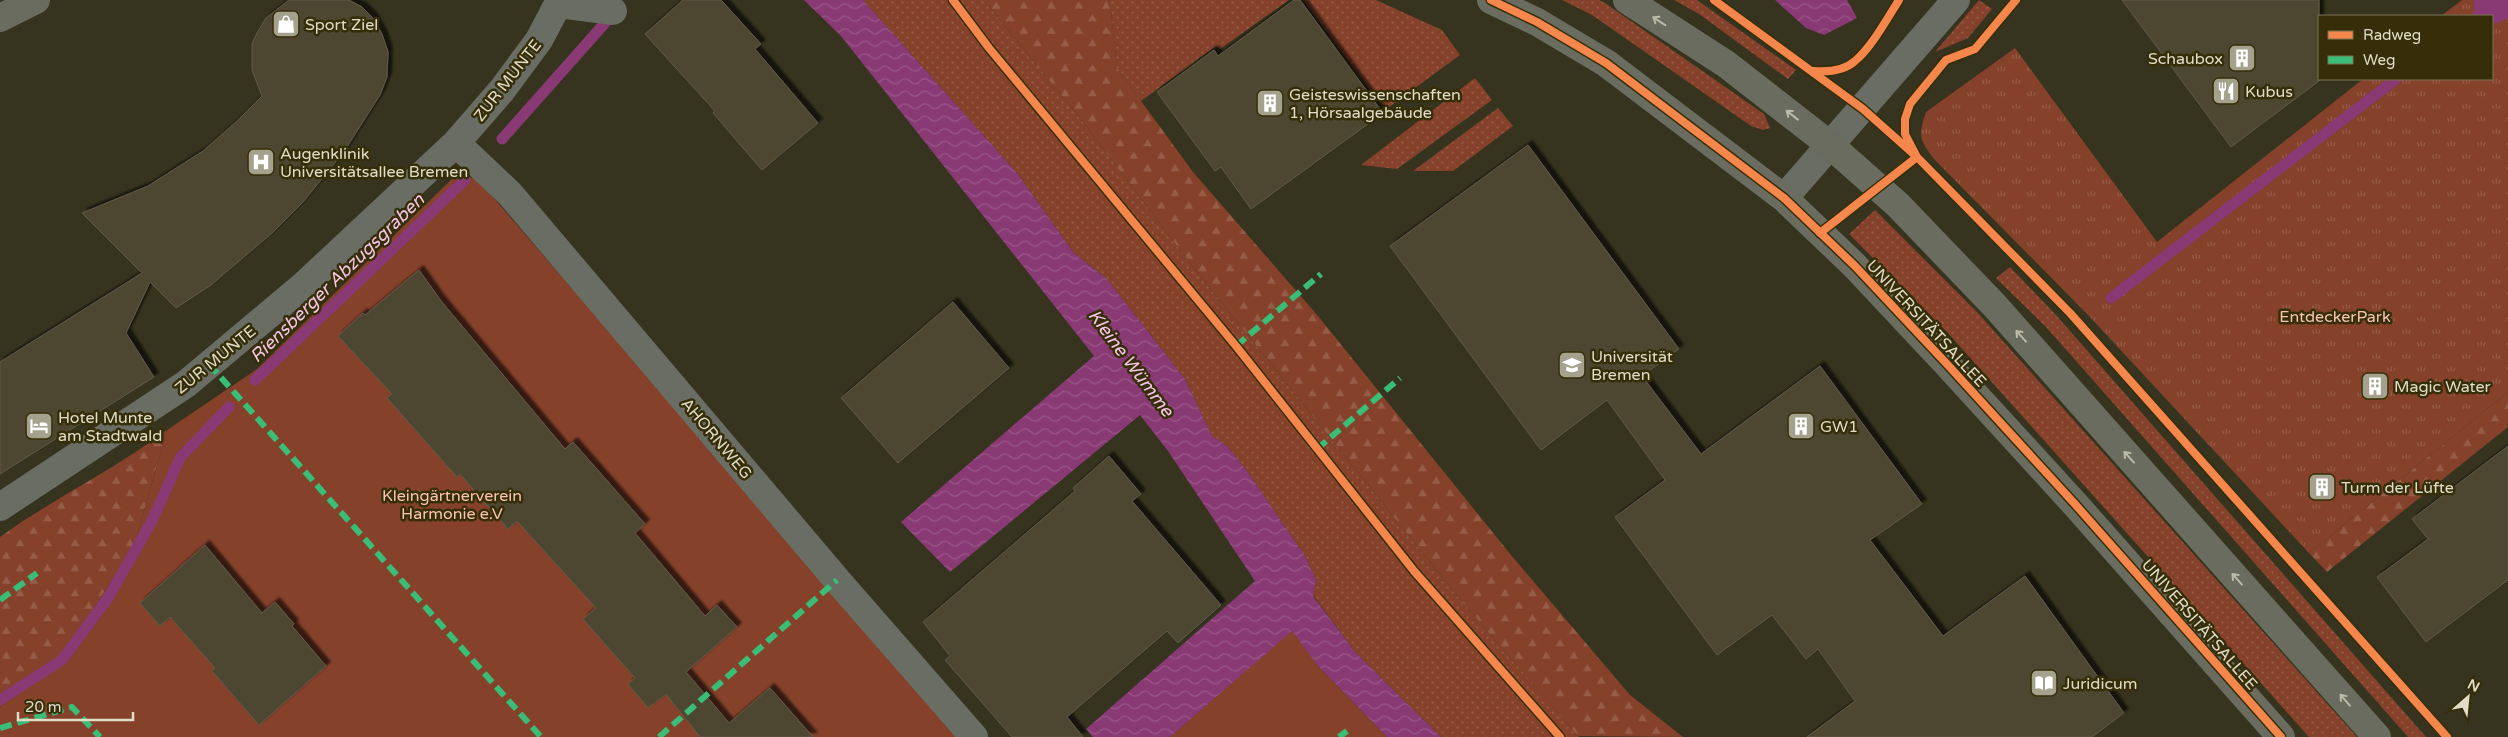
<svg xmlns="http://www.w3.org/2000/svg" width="2508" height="737" viewBox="0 0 2508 737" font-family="'Varela Round',sans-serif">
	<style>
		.grass { fill: url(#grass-dots) }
		.forest { fill: url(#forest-firs) }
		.park { fill: url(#park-tufts) }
		.garden { fill: #85412a }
		.water { fill: url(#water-waves) }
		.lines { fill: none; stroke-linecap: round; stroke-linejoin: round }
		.stream { stroke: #893a75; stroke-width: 11 }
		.canal { stroke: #893a75; stroke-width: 40 }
		.building { fill: #4d4630; stroke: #605b4b; filter: url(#shadow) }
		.minor { stroke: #696d64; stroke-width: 28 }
		.major { stroke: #696c5f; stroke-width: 28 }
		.quiet { stroke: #3abd76; stroke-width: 6; stroke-dasharray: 12 6; stroke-linecap: butt }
		.cycleway-casing { stroke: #362e08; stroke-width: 11 }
		.cycleway { stroke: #f5874c; stroke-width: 8 }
		.oneway { stroke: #bcbaa8 }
		.labels { text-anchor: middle; stroke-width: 5; stroke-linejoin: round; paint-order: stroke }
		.poi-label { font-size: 16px; fill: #e0dcc8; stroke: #362e08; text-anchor: start }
		.street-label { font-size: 16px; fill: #e0dcc8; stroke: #362e08 }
		.park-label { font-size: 16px; fill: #fbc3b2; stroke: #362e08 }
		.water-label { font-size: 18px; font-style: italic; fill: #f5c5e7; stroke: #362e08 }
	</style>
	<defs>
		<pattern id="grass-dots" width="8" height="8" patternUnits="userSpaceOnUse" patternTransform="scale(1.25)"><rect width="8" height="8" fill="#85412a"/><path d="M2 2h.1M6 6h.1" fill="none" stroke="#965c47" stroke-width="1.8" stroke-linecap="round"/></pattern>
		<pattern id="forest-firs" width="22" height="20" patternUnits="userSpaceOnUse" patternTransform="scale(1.25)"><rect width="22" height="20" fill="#85412a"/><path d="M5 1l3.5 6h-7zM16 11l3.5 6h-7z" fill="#965c47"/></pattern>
		<pattern id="park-tufts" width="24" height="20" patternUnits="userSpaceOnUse" patternTransform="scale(1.25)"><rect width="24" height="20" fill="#85412a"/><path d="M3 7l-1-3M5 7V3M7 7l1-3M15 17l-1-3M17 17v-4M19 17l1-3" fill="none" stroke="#965c47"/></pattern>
		<pattern id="water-waves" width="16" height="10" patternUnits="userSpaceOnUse" patternTransform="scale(1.25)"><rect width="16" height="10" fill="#893a75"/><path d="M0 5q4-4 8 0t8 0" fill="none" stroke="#995687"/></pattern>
		<filter id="shadow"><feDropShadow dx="4.5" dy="-4.5" stdDeviation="1" flood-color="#0009"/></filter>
	</defs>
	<rect width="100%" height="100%" fill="#36331e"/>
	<path class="grass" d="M863,0h121l92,113 121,159 262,326 120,139h-138l-85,-84 -43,-58 3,-15 -11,-24 -58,-85 -20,-25 -15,-10 -27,-57 -78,-100 -33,-26 -57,-80z
		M1108,0h181l-69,49 -4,-3 -75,55 -24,-33 -6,-57z
		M1303,0h73l66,30 18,25 -75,55z
		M1562,0h37l6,3 159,111 6,14 -7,2 -12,-4 -159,-111z
		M1674,0h23l99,70 -8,9 -89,-65z
		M1979,0l13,9 -24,29 -33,14z
		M1475,78l17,22 -95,69 -36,-4z
		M1498,108l15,18 -60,45h-40z
		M1875,210l103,103 379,424h-48l-361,-404 -99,-99z
		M2010,267l46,48 370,422h-18l-362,-410 -50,-49z"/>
	<path class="forest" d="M984,0h124l3,11 6,57 76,104 125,144 193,239 119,140 53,42 -105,-1 -119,-138 -262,-326 -121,-159z
		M2508,392v35l-181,145 -18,-19z
		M167,430l-33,116 -79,122 -55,39v-170c54,-39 114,-67 167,-107z"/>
	<path class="park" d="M2462,0h44l2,3v389l-199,161 -220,-237 -155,-157c-15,-20 -16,-23 -8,-47l89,-64 142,194 206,-163h129v-63h-51z"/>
	<path class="garden" d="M459,172l20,9 481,556h-960v-30l55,-39 79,-122 33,-116 90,-61z
		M1292,630l26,36 69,71h-217z"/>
	<path class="water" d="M804,0h59l154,173 57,80 33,26 78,100 27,57 15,10 20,25 58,85 11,24 -3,16 43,57 85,84h-54l-69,-71 -26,-35 -122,106h-77l-7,-8 169,-148 -87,-130 -28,-36 -190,157 -49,-50 193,-166 -253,-320z
		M1775,0h72l10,18 -33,17 -18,-7z"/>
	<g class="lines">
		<path class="stream" d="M2477,16l17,-13
			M502,139l103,-116
			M2111,298l285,-219
			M255,380l210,-200
			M0,700l62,-40 46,-62 44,-77 28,-63 49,-51"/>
		<path class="canal" d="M2494,3l3,-3"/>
	</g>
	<path class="building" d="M289,0h60l13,7 11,11 9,16 6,18 -1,25 -7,18 -37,58 -40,49 -31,31 -61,52 -35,23 -26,-26 -24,51 28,44 -154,97v-112l142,-89 -60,-60 66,-27 55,-35 33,-29 26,-26 -10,-26v-26l5,-11 9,-15z
		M683,0h38l40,44 -6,5 63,74 -56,47 -49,-57 2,-2 -70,-77z
		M1294,0h6l83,113 -132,96 -30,-42 -6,4 -58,-79 57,-42 4,6z
		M2122,0h197v81l-88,66z
		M1528,145l151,204 -37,27 59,78 119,-88 102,138 -52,36 73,96 82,-60 99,137 -32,24h-285l48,-36 -37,-52 -12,10 -34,-44 -55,40 -102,-138 50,-37 -58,-80 -66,50 -151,-204z
		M419,270l22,31 124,148 8,-7 72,82 -10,9 70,83 12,-11 20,22 -51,45 43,51 41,-35 43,49h-113l-34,-43 -18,14 -20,-24 7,-6 -52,-59 13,-11 -79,-87 -9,8 -48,-55 -3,3 -70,-79 5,-4 -54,-58 25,-23 2,2z
		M953,302l56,66 -111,95 -57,-65z
		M2508,446v134l-82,62 -49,-65 51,-38 -16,-20z
		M1109,456l32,38 -9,7 89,104 -43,38 -11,-12 -100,86 16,20h-71l-67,-77 5,-4 -27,-34 152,-131 -2,-3z
		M205,545l57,68 13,-11 19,22 -2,2 34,40 -67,59 -47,-54 3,-3 -45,-51 -10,9 -20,-23z"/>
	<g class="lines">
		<path class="minor" d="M559,4l54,7
			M456,143l54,51 327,386 137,157
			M1784,198l172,-198
			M0,507l186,-123 118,-99 152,-142 46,-53 37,-50 21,-40"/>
		<path class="major" d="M1491,0l46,22 69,41 178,135 71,68 91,97 128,140 207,234
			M1627,0l99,64 104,81 68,60 97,101 382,431
			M0,18l36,-18"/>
		<path class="quiet" d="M1236,346l85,-72
			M209,364l332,373
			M1317,449l83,-71
			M0,600l37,-27
			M0,728l72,-21 28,30
			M659,737l178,-157
			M1339,737l8,-6"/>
		<g class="cycleway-casing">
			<path id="cycleway" d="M953,0l36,48 247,298 178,225 146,166
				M1491,0l46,22 69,41 178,135 71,68 91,97 128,140 207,234
				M1714,0l149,109 54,48 153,156 377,424
				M1813,71c13,1 31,0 42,-10 16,-13 32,-42 44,-61
				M1820,233l97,-76 -12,-23v-15l5,-15 36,-44 29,-11 41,-49"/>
		</g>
		<use href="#cycleway" class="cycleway"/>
	</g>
	<defs><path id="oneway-shaft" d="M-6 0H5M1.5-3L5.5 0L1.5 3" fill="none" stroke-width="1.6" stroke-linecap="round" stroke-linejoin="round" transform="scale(1.25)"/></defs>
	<g class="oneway">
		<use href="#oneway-shaft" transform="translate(1659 21) rotate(-147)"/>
		<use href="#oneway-shaft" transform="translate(1792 115) rotate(-142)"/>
		<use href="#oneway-shaft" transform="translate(2021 336) rotate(-132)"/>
		<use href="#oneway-shaft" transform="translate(2129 457) rotate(-132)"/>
		<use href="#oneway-shaft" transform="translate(2237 579) rotate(-132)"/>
		<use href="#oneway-shaft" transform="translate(2345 700) rotate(-131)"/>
	</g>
	<defs>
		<g id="shop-square" transform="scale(1.4375)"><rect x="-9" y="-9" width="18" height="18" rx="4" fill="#a4a18c" stroke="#362e08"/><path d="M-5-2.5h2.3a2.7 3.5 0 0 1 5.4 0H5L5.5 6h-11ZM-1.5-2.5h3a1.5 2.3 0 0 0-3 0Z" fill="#fff"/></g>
		<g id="building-square" transform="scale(1.4375)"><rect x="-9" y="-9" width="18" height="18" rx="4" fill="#a4a18c" stroke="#362e08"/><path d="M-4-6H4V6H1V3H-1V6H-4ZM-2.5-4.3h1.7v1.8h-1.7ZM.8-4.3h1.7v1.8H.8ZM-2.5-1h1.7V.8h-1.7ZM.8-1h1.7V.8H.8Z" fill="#fff"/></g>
		<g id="restaurant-square" transform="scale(1.4375)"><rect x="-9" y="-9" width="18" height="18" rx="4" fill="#a4a18c" stroke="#362e08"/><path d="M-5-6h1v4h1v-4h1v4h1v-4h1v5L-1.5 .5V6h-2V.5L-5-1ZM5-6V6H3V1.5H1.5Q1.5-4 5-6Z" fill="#fff"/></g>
		<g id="hospital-square" transform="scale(1.4375)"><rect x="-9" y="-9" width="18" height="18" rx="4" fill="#a4a18c" stroke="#362e08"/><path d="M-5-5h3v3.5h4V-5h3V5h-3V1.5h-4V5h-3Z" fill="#fff"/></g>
		<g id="university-square" transform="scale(1.4375)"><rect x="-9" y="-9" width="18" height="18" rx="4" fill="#a4a18c" stroke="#362e08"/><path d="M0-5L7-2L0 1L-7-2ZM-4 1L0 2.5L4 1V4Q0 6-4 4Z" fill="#fff"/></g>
		<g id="hotel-square" transform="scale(1.4375)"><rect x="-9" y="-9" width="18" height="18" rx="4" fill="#a4a18c" stroke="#362e08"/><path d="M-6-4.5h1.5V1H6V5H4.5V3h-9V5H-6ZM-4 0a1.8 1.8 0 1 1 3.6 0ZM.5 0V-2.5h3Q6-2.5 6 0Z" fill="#fff"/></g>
		<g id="library-square" transform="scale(1.4375)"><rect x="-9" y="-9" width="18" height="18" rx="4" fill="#a4a18c" stroke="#362e08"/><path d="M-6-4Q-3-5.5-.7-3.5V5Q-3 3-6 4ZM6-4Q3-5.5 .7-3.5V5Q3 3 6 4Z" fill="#fff"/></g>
	</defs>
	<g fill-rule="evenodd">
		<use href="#shop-square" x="286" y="24"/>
		<use href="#building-square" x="2242" y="58"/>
		<use href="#restaurant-square" x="2226" y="91"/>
		<use href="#building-square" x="1270" y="103"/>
		<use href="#hospital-square" x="261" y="162"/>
		<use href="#university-square" x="1572" y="365"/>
		<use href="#building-square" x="2375" y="386"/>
		<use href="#hotel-square" x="39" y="426"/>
		<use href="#building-square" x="1801" y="426"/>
		<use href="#building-square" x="2322" y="487"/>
		<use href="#library-square" x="2044" y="683"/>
	</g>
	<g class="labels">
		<g class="poi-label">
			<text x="305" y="30">Sport Ziel</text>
			<text x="2223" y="64" text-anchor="end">Schaubox</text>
			<text x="2245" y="97">Kubus</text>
			<text x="1289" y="100">Geisteswissenschaften<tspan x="1289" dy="18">1, Hörsaalgebäude</tspan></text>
			<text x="280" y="159">Augenklinik<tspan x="280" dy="18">Universitätsallee Bremen</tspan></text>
			<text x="1591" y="362">Universität<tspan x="1591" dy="18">Bremen</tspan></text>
			<text x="2394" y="392">Magic Water</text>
			<text x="58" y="423">Hotel Munte<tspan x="58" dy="18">am Stadtwald</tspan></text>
			<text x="1820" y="432">GW1</text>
			<text x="2341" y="493">Turm der Lüfte</text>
			<text x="2063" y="689">Juridicum</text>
		</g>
		<g class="street-label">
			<text transform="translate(507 80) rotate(-52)" y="6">ZUR MUNTE</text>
			<text transform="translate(1927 323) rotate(47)" y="6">UNIVERSITÄTSALLEE</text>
			<text transform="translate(215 359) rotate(-39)" y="6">ZUR MUNTE</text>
			<text transform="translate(717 438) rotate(50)" y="6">AHORNWEG</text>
			<text transform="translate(2200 624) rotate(49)" y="6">UNIVERSITÄTSALLEE</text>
		</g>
		<g class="park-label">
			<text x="2335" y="322">EntdeckerPark</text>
			<text x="452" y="501">Kleingärtnerverein<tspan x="452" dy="18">Harmonie e.V</tspan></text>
		</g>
		<g class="water-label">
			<text transform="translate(337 278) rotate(-44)" y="6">Riensberger Abzugsgraben</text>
			<text transform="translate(1131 363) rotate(53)" y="6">Kleine Wümme</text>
		</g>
	</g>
	<rect x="2318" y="15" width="175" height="65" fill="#362e08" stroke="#7a7455"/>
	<rect x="2328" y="31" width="25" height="8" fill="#f5874c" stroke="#7a7455"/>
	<text x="2363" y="40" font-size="15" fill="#e0dcc8">Radweg</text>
	<rect x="2328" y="56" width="25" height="8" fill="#3abd76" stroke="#7a7455"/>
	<text x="2363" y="65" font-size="15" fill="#e0dcc8">Weg</text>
	<g transform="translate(2468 697) rotate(27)" stroke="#362e08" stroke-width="4" paint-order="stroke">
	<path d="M0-4L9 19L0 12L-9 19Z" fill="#e0dcc8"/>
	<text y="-8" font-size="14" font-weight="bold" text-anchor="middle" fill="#e0dcc8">N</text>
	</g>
	<path d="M18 712v8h115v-8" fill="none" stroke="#e0dcc8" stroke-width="2.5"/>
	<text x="25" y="712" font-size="15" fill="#e0dcc8" stroke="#362e08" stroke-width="4" paint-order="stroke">20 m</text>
</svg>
